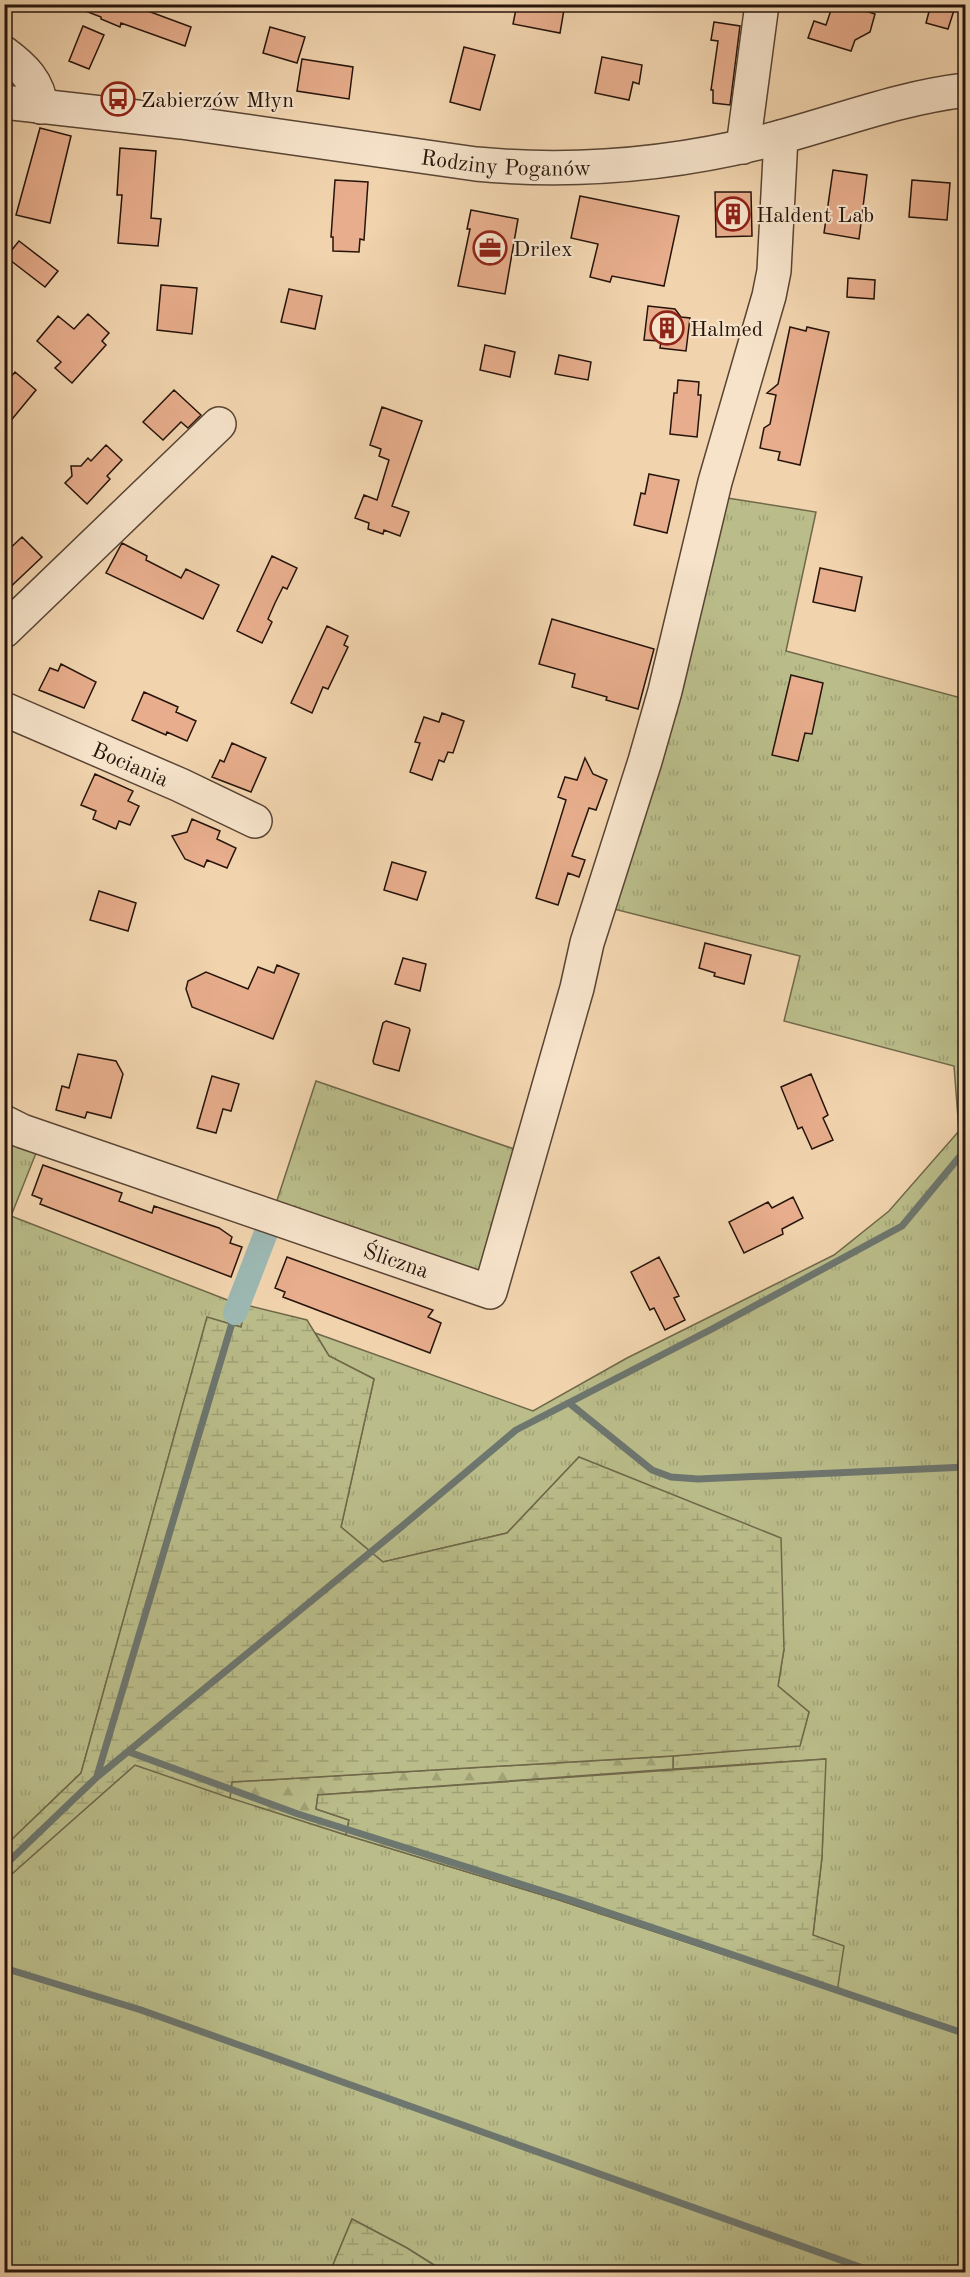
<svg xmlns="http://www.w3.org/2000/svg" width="970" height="2277" viewBox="0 0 970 2277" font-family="'Old Standard TT',serif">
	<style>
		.grass { fill: url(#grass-tufts); stroke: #70684a; stroke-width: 1.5 }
		.forest { fill: url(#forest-firs); stroke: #70684a; stroke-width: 1.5 }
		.wetland { fill: url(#wetland-marsh); stroke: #70684a; stroke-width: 1.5 }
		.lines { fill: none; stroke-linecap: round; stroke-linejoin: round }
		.stream { stroke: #6d766f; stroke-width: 7 }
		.canal { stroke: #9cb7b2; stroke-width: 24 }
		.building { fill: #e7ad8c; stroke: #26140b; stroke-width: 1.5 }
		.minor-casing { stroke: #594434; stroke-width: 36 }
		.minor { stroke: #f6e3ca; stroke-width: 33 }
		.labels { text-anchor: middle; stroke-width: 4.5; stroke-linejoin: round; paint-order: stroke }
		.poi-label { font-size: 22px; fill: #26140b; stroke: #f6e3ca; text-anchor: start }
		.street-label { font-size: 22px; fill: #26140b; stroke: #f6e3ca }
	</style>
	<defs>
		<pattern id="grass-tufts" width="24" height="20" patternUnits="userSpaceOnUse" patternTransform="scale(1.5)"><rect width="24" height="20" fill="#babd8a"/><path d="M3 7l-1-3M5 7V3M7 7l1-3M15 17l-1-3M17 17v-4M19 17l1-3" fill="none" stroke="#a0a276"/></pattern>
		<pattern id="forest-firs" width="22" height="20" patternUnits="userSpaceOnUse" patternTransform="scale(1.5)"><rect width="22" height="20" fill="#babd8a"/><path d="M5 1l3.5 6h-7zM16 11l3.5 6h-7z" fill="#a0a276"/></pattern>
		<pattern id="wetland-marsh" width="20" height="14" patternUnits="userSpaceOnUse" patternTransform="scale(1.5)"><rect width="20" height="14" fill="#babd8a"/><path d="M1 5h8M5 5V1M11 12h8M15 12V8" fill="none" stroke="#a0a276"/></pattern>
	</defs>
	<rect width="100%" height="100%" fill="#f1d4ae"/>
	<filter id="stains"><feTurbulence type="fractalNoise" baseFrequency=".00333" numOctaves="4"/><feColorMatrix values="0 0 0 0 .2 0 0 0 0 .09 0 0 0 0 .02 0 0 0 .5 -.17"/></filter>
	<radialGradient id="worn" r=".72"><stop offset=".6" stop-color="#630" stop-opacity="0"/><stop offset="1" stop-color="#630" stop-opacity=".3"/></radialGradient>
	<path class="grass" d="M721,497l95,15 -30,139 179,48v1573h-520l-38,-24 -55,-29 -22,53h-325l-1,-392 131,-115 211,70 210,64 281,92 -24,-56 9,-78 3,-98 -152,10v-13l127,-11 9,-33 -31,-26 6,-37 -205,-192 -72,76 -124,29 -42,-35 33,-148 -45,-23 -14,-23 218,78 94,-53 207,-103 55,-44 70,-80 -5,-65 -170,-45 16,-65 -194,-49z
		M316,1081l201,69 -45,149 -203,-74z
		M5,1130l35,13 -29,73 219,85 16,4 -5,22 -34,-9 -126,455 -76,73z"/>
	<path class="forest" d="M673,1756v13l-355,26 -2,14 33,11 -3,15 -116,-37 2,-16z"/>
	<path class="wetland" d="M246,1305l61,15 22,36 45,23 -33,148 42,35 124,-29 72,-76 202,81 3,111 -6,37 31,26 -9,34 -127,10 -441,26 -2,16 -95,-33 -130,115v-34l76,-73 126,-456 34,10z
		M826,1759l-4,98 -9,78 31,11 -7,46 -281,-93 -210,-64 3,-15 -33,-11 2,-14z
		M352,2219l55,29 38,24h-115z"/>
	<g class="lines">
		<path class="stream" d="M569,1403l83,67 19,7 27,2 268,-12
			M129,1752l169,62 273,86 395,134
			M97,1776l138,-463
			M4,1866l93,-89 303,-249 116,-98 196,-101 190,-103 64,-77
			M4,1968l137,42 733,262"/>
		<path class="canal" d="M235,1313l34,-88"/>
	</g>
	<path class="building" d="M75,4h54l62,23 -6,19 -64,-23 -1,4 -19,-8v-2l-26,-10z
		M517,4h48l-5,29 -47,-9z
		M833,4h11l31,10 -5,18 -15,8 -4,11 -43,-13 6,-17 12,4z
		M931,4h25l-8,25 -22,-6z
		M714,22l26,4 -10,79 -17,-2v-13h-2l7,-49 -7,-1z
		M83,26l21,9 -15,34 -20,-8z
		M270,27l35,10 -8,26 -34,-10z
		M464,47l31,8 -15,55 -30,-8z
		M602,57l40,8 -3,19 -6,-2 -4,18 -34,-7z
		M302,59l51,8 -4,32 -52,-8z
		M40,128l31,8 -21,87 -34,-8z
		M120,148l36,3 -5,67 10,1 -3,27 -40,-3 4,-48h-5z
		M833,170l34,5 -8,64 -35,-6z
		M335,180l33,2 -4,58 -4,-1 -1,13 -26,-1v-14h-2z
		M912,180l38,3 -3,37 -38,-3z
		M715,192h36l1,44 -36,1z
		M580,196l99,20 -15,70 -52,-10 -2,6 -20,-5 8,-33 -27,-6z
		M471,210l47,9 -13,75 -47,-8 12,-57h-3z
		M19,241l39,30 -13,16 -39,-30z
		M848,278l27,2 -1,19 -27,-2z
		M161,285l36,3 -5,46 -35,-4z
		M289,289l33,7 -7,33 -34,-7z
		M648,306l27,3 6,8 9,1 -4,33 -26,-3 1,-7 -17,-1z
		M88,314l21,19 -7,8 4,4 -34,38 -17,-15 6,-6 -24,-21 21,-25 16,13z
		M790,327l16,4 1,-4 22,5 -29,133 -22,-5 2,-8 -20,-4 4,-20 6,-4 6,-29 -9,-2 11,-9z
		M485,345l30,7 -5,25 -30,-7z
		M559,355l32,7 -3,18 -33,-6z
		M15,372l21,18 -32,39v-44z
		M678,380l21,2 -1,13h3l-4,42 -27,-3 4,-41h3z
		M174,390l27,25 -13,13 -7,-6 -18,18 -20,-18z
		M382,407l40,14 -30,85 17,6 -9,24 -16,-6 -1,4 -15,-5 1,-6 -14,-5 9,-23 13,5 12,-40 -10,-4 2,-7 -11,-4z
		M106,445l16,15 -15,16 3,3 -23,25 -22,-21 7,-7 -1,-10h10l7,-8 3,3z
		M649,474l30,6 -12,53 -33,-8 7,-32 4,1z
		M22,537l20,20 -38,36v-39z
		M122,543l25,13 -1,4 35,18 5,-9 33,16 -16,34 -97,-46z
		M272,556l25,12 -10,21 -4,-2 -8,16 -7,16 4,3 -10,21 -25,-12z
		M820,568l42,9 -7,34 -42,-9z
		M552,619l102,30 -16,60 -32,-9 1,-3 -35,-10 3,-13 -36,-10z
		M327,626l21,10 -4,9 4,2 -20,42 -5,-2 -11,26 -21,-10z
		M61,664l35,18 -12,26 -45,-18 11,-22 8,3z
		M791,675l32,8 -11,51 -7,-1 -7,28 -26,-6z
		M144,692l34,15 -2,5 20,9 -9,20 -20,-9 -1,3 -34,-15z
		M442,713l22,8 -11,32 -5,-1 -4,10 -5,-2 -7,20 -22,-8 10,-29 -5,-1 9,-25 15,5z
		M232,743l34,15 -15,34 -39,-15 8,-17 4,2z
		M585,758l8,16 14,6 -11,30 -7,-2 -17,48 13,4 -6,17 -11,-4 -10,32 -22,-7 30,-98 -8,-3 7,-20 12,3z
		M95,774l38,17 -5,10 11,5 -9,19 -11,-4 -3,8 -23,-10 3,-8 -15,-6z
		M192,819l28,12 -3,8 19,9 -9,20 -20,-8 -3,7 -19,-8 -13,-23 15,-4z
		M392,862l34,10 -9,28 -33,-10z
		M99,891l37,12 -8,28 -38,-11z
		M705,943l46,12 -7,29 -30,-8 1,-3 -16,-5z
		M403,958l23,6 -6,27 -25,-7z
		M277,965l22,9 -26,65 -81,-32 -6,-18 2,-8 18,-9 42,17 10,-22 16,6z
		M386,1021l23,7 1,2 -11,41 -25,-7 -1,-3 10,-38z
		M78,1054l38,7 7,13 -12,44 -24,-6 -2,6 -29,-8 6,-24 7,2z
		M811,1074l17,41 -5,3 10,22 -21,9 -10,-22 -4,2 -17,-42z
		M212,1076l27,8 -8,27 -8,-2 -7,24 -19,-5z
		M43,1165l79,28 -3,8 33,12 2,-7 65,22 13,9 -2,6 12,4 -11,30 -191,-73 2,-5 -10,-4z
		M793,1197l10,21 -21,11 1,5 -39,19 -15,-31 39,-20 4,6z
		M287,1257l146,53 -5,7 13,6 -11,30 -147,-56 2,-5 -10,-4z
		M659,1257l20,39 -5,2 11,22 -20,10 -11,-22 -4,2 -19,-38z"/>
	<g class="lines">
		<g class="minor-casing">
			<g id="minor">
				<path d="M4,53c19,14 35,29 37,54"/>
				<path id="s1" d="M4,102l177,20 295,42c96,9 192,1 286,-22 68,-17 134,-44 204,-52"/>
				<path d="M743,147l19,-143"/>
				<path d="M4,631l215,-207"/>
				<path id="s2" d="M4,709l176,76 75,36"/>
				<path id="s3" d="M4,1122l18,9 468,161 87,-304 10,-45 58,-182 20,-70 50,-209 54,-186 5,-25 7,-134"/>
			</g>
		</g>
		<use href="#minor" class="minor"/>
	</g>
	<defs>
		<g id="bus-ring" transform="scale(1.725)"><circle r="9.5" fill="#f6e3ca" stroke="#8f2418" stroke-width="1.5"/><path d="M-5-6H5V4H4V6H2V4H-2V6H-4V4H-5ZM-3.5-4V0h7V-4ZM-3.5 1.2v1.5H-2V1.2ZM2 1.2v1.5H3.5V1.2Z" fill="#8f2418"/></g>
		<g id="building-ring" transform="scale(1.725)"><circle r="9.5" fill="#f6e3ca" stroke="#8f2418" stroke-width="1.5"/><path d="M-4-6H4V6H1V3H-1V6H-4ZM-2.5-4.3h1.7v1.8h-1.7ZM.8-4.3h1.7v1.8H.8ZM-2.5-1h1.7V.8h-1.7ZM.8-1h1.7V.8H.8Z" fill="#8f2418"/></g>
		<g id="office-ring" transform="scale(1.725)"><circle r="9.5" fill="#f6e3ca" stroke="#8f2418" stroke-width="1.5"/><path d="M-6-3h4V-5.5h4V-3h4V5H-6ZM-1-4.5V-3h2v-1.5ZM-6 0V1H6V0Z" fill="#8f2418"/></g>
	</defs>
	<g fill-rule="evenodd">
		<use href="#bus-ring" x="118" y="99"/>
		<use href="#building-ring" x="733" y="214"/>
		<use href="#office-ring" x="490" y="248"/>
		<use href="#building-ring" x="667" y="328"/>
	</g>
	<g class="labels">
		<g class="poi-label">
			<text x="141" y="107">Zabierzów Młyn</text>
			<text x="756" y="222">Haldent Lab</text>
			<text x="513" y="256">Drilex</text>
			<text x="690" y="336">Halmed</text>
		</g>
		<g class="street-label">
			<text dy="8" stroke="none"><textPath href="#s1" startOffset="506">Rodziny Poganów</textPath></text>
			<text dy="8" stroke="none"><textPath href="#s2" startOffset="138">Bociania</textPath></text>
			<text dy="8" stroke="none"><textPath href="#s3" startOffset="416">Śliczna</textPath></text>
		</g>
	</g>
	<rect width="970" height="2277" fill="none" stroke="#f1d4ae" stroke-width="24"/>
	<rect x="6" y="6" width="958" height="2265" fill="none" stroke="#26140b" stroke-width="3"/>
	<rect x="12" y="12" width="946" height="2253" fill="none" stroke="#26140b" stroke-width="1.5"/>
	<rect width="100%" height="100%" filter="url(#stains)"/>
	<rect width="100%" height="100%" fill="url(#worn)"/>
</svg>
